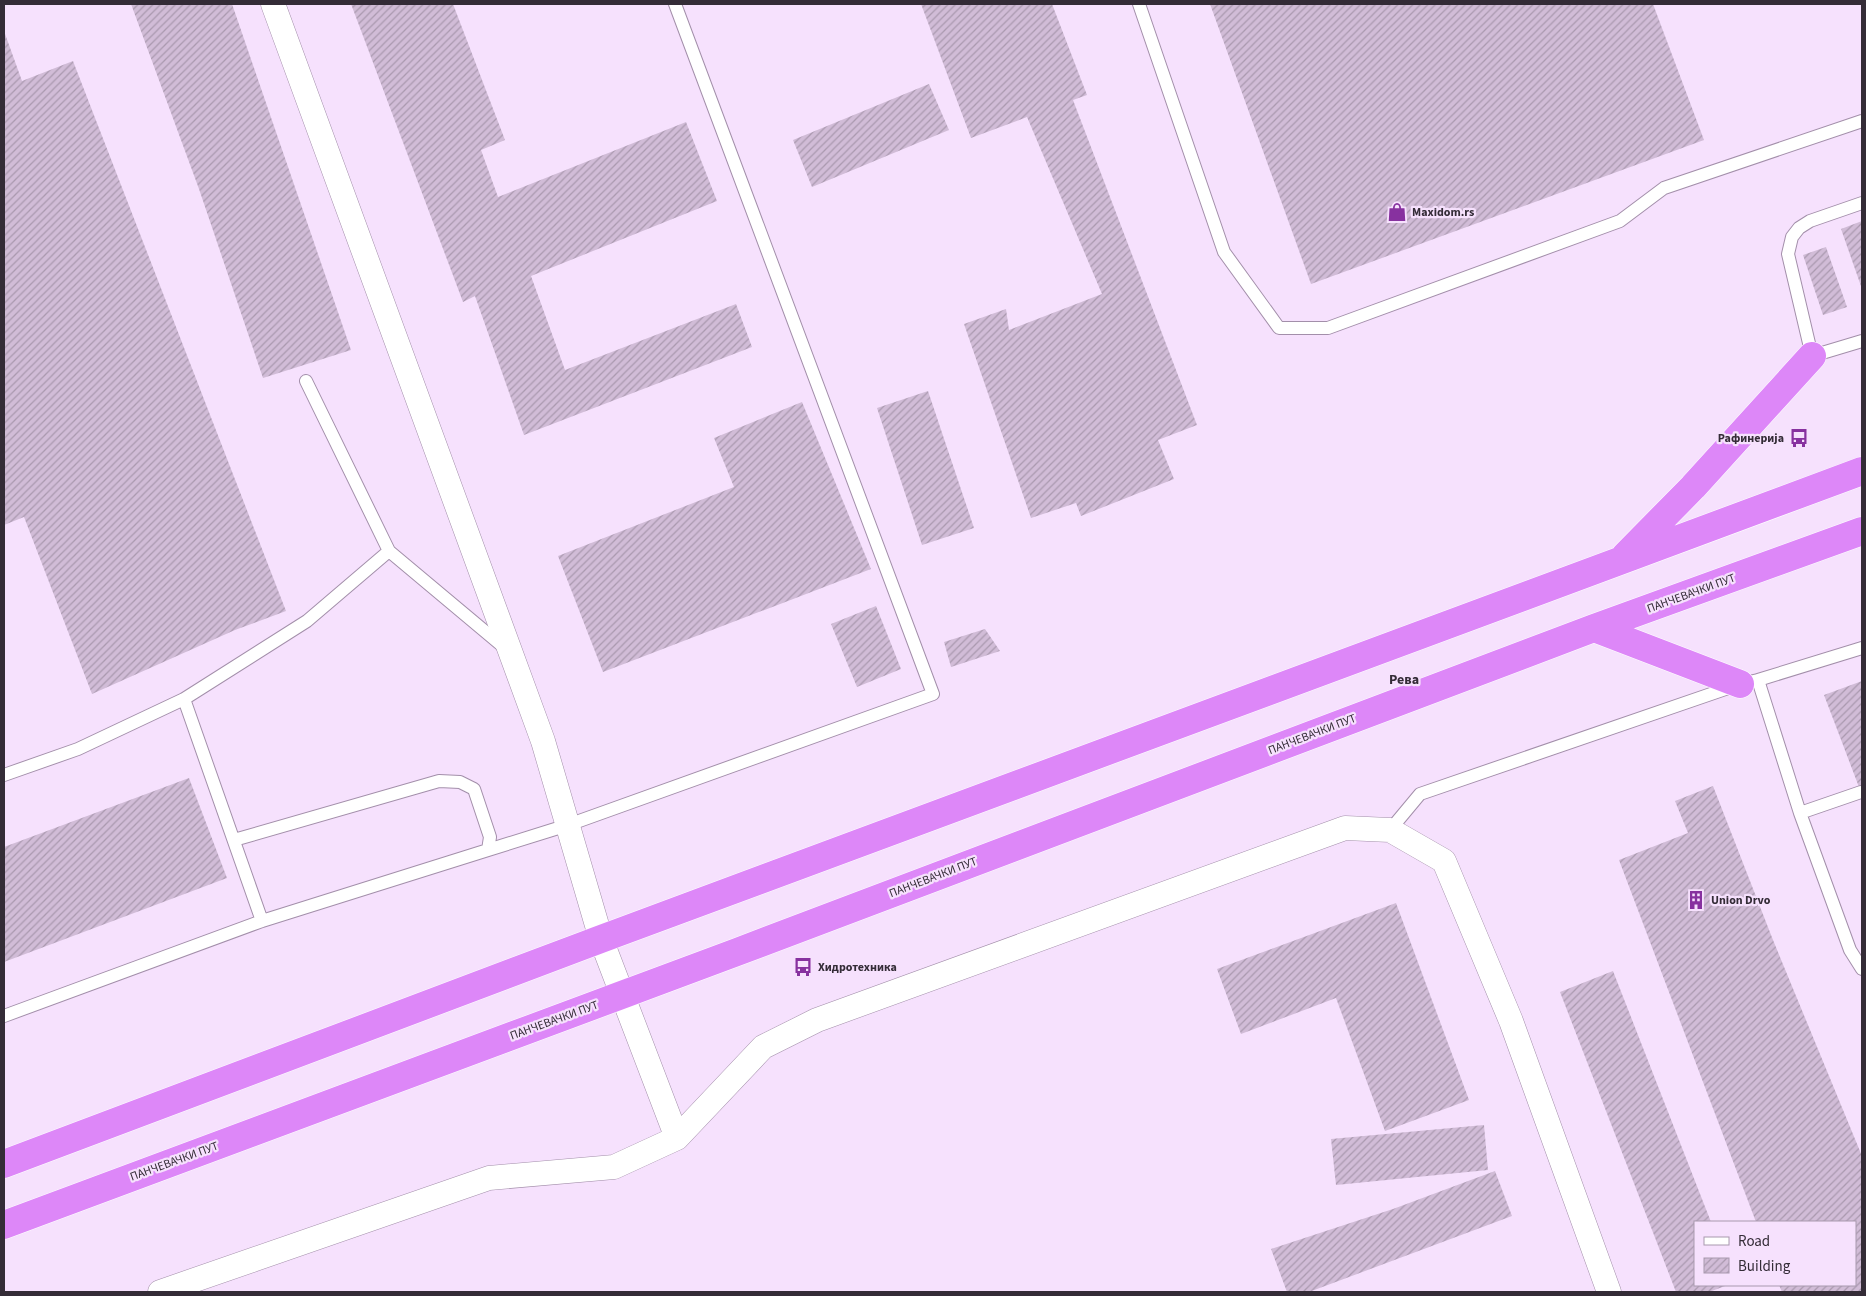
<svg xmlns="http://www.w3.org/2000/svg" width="1866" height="1296" viewBox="0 0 1866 1296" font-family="'Source Sans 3',sans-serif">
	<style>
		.building { fill: url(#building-hatch) }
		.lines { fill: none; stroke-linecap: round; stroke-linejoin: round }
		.lane-casing { stroke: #a38faa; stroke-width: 14 }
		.street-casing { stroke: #a38faa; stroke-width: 25 }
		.highway-casing { stroke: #fff; stroke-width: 29 }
		.lane { stroke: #fff; stroke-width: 12 }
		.street { stroke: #fff; stroke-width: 24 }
		.highway { stroke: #dd87f8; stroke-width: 28 }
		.labels { text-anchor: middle; stroke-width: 4.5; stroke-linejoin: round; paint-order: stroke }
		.poi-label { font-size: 12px; font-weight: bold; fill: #342c37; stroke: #f6e1fd; text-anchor: start }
		.street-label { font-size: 12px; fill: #342c37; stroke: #f6e1fd }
		.neighbourhood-label { font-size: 14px; font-weight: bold; fill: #342c37; stroke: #f6e1fd }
	</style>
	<defs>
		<pattern id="building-hatch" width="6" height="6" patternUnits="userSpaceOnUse" patternTransform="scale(1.25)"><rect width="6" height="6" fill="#d1bcd7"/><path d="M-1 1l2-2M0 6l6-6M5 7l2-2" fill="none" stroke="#aa99af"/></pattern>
	</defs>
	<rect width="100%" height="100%" fill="#f6e1fd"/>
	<path class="building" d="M131,4h101l119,346 -88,28 -64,-189z
		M351,4h102l52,136 -24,10 17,47 188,-75 31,79 -186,75 34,94 171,-66 16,43 -228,88 -49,-139 -12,6z
		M921,4h131l35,91 -14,5 124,325 -39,15 16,39 -93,37 -5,-13 -45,15 -67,-194 42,-15 3,21 93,-36 -75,-177 -56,21z
		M1210,4h443l51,136 -393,144z
		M4,31l18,50 51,-20 213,550 -51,19 -143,64 -68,-177 -20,8z
		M929,84l20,46 -137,57 -19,-47z
		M1862,221v68l-21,-60z
		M1826,247l21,60 -24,8 -20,-60z
		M928,391l46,137 -52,17 -45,-137z
		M802,402l69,167 -268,103 -45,-116 176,-69 -20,-49z
		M876,606l25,63 -44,18 -26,-63z
		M985,629l15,22 -49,16 -7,-25z
		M1862,681v114l-38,-100z
		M189,778l38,100 -223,84v-115z
		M1713,786l60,154 89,216v136h-80l-3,-7h76v-63h-99l-137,-362 69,-27 -13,-32z
		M1396,903l73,197 -84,31 -49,-133 -95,36 -24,-65z
		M1613,971l98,251h-16v63h33l-19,7h-33l-116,-300z
		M1484,1125l4,45 -152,15 -5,-46z
		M1495,1171l17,45 -203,76h-22l-16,-43 122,-40z"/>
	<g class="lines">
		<g class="lane-casing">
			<path id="lane" d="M1139,4l85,248 55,76h49l292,-107 44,-33 198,-67
				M1862,203l-52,18 -11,7 -7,9 -4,17 24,102 50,-15
				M306,381l83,170 117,98
				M1758,680l42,133 50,137 12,19
				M4,775l74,-26 106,-50
				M1800,813l61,-21
				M1390,830l30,-36 320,-110 18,-4 104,-32
				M234,840l205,-59 21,1 14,7 16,48 -2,13 -226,71
				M488,850l80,-25 365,-131 -258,-690
				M4,1016l258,-95 -78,-222 123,-78 82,-70"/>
		</g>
		<g class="street-casing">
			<path id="street" d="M273,4l270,737 58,198 76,199
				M160,1292l329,-114 125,-11 63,-29 86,-91 54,-27 528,-192 45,2 54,31 67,160 98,271"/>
		</g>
		<g class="highway-casing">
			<path id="highway" d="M1625,556l68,-69 119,-131
				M1594,628l146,56
				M4,1164l597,-225 1261,-468
				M4,1225l733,-273 857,-324 268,-97"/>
		</g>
		<use href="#lane" class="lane"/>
		<use href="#street" class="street"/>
		<use href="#highway" class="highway"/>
	</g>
	<defs>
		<g id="shop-bare" transform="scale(1.5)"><path d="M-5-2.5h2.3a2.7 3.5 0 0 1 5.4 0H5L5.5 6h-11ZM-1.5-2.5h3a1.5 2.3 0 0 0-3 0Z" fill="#87319f" stroke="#f6e1fd" stroke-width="2.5" paint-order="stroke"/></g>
		<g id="bus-bare" transform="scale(1.5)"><path d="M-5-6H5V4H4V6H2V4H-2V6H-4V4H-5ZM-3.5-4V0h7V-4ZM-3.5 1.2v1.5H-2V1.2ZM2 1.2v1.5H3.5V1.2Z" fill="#87319f" stroke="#f6e1fd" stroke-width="2.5" paint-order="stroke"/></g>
		<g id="building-bare" transform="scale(1.5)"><path d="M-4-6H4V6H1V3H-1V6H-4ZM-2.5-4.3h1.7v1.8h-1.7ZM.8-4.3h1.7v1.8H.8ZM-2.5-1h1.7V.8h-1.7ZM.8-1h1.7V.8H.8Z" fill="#87319f" stroke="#f6e1fd" stroke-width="2.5" paint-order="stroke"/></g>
	</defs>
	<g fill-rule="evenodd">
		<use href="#shop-bare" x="1397" y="212"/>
		<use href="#bus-bare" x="1799" y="438"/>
		<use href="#building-bare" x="1696" y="900"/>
		<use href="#bus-bare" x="803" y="967"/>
	</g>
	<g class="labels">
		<g class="poi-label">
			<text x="1412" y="216">Maxidom.rs</text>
			<text x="1784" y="442" text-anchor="end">Рафинерија</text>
			<text x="1711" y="904">Union Drvo</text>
			<text x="818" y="971">Хидротехника</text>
		</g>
		<g class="street-label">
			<text transform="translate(1691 593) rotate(-20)" y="4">ПАНЧЕВАЧКИ ПУТ</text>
			<text transform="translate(1312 734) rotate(-21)" y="4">ПАНЧЕВАЧКИ ПУТ</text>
			<text transform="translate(933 877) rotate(-21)" y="4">ПАНЧЕВАЧКИ ПУТ</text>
			<text transform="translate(554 1020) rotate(-20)" y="4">ПАНЧЕВАЧКИ ПУТ</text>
			<text transform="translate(174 1161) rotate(-20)" y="4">ПАНЧЕВАЧКИ ПУТ</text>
		</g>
		<g class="neighbourhood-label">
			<text x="1404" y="684">Рева</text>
		</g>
	</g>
	<rect width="1866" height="1296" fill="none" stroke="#342c37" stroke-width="10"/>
	<rect x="1694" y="1221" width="162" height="65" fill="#f6e1fd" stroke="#a899ae"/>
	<rect x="1704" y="1237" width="25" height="8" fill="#ffffff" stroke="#a899ae"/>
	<text x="1738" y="1246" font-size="15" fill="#342c37">Road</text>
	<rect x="1704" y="1258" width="25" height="15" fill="url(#building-hatch)" stroke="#a899ae"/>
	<text x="1738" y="1271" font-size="15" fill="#342c37">Building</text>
</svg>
